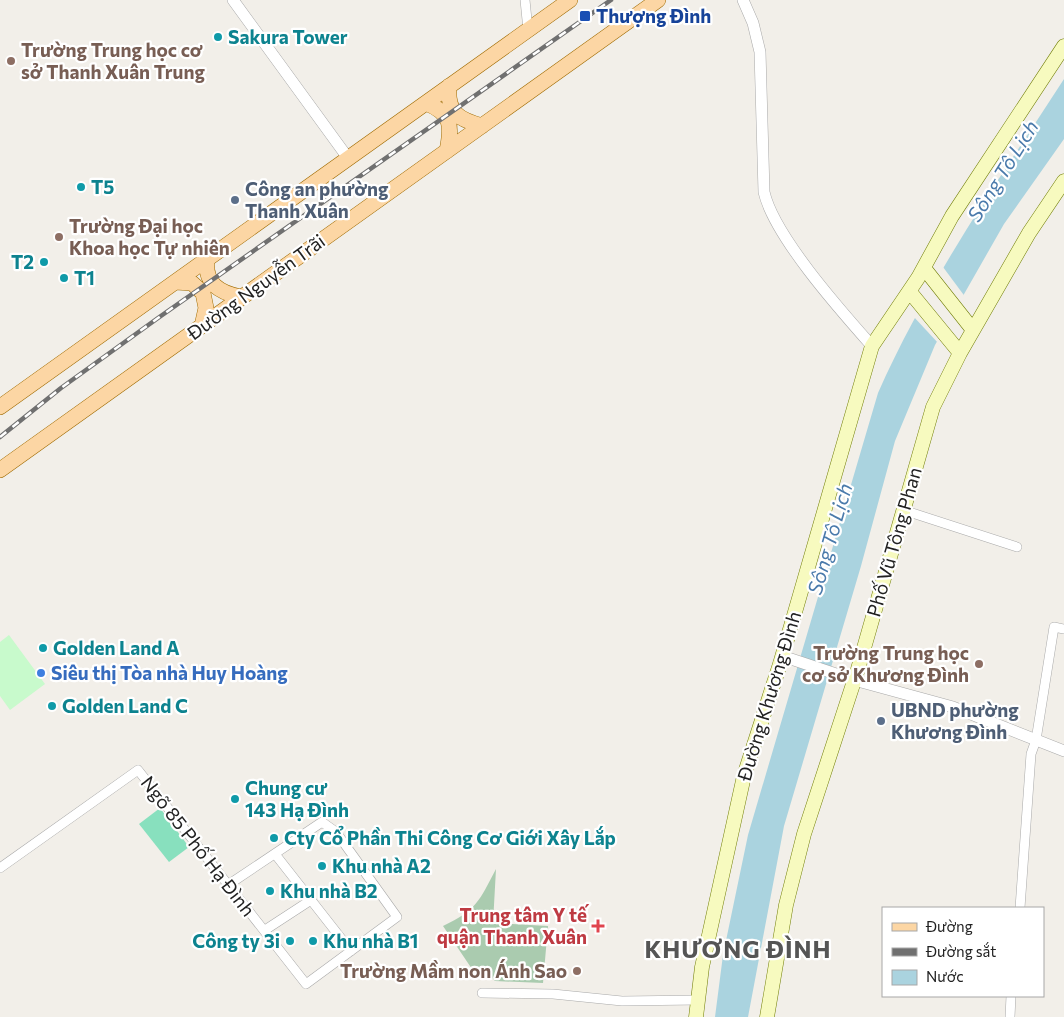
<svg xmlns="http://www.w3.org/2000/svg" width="1064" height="1017" viewBox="0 0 1064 1017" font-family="Commissioner,sans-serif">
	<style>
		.cemetery { fill: #aacbaf }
		.park { fill: #c8facc }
		.pitch { fill: #88e0be }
		.water { fill: #aad3df }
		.pier { fill: #f2efe9 }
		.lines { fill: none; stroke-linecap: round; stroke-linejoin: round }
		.minor-casing { stroke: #a9a9a9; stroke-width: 10 }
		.tertiary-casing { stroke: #a9a9a9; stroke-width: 12 }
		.secondary-casing { stroke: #707d05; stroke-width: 15 }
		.primary-casing { stroke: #a06b00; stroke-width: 16 }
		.minor { stroke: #fff; stroke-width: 9 }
		.tertiary { stroke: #fff; stroke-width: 11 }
		.secondary { stroke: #f7fabf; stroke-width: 14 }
		.primary { stroke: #fcd6a4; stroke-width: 15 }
		.rail-casing { stroke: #707070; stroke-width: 4.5 }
		.rail { stroke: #fff; stroke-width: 2.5; stroke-dasharray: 8; stroke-linecap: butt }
		.transit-dot { fill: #1a4fb4; stroke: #fff; stroke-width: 2 }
		.culture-dot { fill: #0f9aa8; stroke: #fff; stroke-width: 2 }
		.education-dot { fill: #8d6e63; stroke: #fff; stroke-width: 2 }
		.service-dot { fill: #5c6f8a; stroke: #fff; stroke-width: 2 }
		.shop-dot { fill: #3f7fe0; stroke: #fff; stroke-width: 2 }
		.health-dot { fill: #e0444e; stroke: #fff; stroke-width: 2 }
		.labels { text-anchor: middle; stroke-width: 4.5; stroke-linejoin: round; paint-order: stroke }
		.transit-label { font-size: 19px; font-weight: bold; fill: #164399; stroke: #fff; text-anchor: start }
		.culture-label { font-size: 19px; font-weight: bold; fill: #0d838f; stroke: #fff; text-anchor: start }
		.education-label { font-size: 19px; font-weight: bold; fill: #785e54; stroke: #fff; text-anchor: start }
		.service-label { font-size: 19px; font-weight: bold; fill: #4e5e75; stroke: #fff; text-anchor: start }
		.street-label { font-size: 19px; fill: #222; stroke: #fff }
		.shop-label { font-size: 19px; font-weight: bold; fill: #366cbe; stroke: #fff; text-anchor: start }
		.health-label { font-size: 19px; font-weight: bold; fill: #be3a42; stroke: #fff; text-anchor: end }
		.water-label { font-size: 20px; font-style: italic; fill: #4a7aab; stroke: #fff }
		.district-label { font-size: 24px; font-weight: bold; letter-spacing: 1px; fill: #555; stroke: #fff }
	</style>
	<rect width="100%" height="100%" fill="#f2efe9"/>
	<path class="cemetery" d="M496,869l-3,54 55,3 -5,57 -48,-2 -13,-14 -8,5 -31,-46c34,-16 36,-25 53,-57z"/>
	<path class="park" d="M9,635l36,49 -35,26 -10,-14v-54z"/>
	<path class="pitch" d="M160,808l29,39 -20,15 -30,-38z"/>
	<path class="water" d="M1064,79v60l-60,85 -69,121 -40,96 -34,125 -77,260 -36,191h-33l8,-62 25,-120 130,-442c49,-111 120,-212 186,-314z"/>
	<path class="pier" d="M943,267l23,31 -27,46 -26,-28z"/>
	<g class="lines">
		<g class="minor-casing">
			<path id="minor" d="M525,0l3,30
				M903,510l114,37
				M275,854l76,97
				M0,868l138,-98 168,214 91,-67 -61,-85 -14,-10 -94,63
				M1020,908l11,-154 5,-14 18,-113 10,2
				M265,930l46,-30
				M482,993l71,1 69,7 76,-1
				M1010,1017l1,-21"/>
		</g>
		<g class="tertiary-casing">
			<path id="tertiary" d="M233,0l115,158
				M743,0l10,23 7,29 4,140c10,44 77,119 108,154
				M782,656l72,24 99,27 111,44"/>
		</g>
		<g class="secondary-casing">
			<path id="secondary" d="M924,268l49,62
				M910,292l50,61
				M696,1017l6,-50 42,-191 36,-112 92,-318 46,-68 34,-62 112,-170
				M767,1017l19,-112 18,-71 54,-165 75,-262 27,-54 69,-120 35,-52"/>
		</g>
		<g class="primary-casing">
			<path id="primary" d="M449,86c-2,27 9,33 33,40
				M426,103c26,11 26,22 21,48
				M207,259c-3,25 13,34 34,38
				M175,282l17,1 11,10 3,15 -4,18
				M0,407l570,-407
				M0,470l658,-470"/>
		</g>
		<use href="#minor" class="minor"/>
		<use href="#tertiary" class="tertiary"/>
		<use href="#secondary" class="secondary"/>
		<use href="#primary" class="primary"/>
		<g class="rail-casing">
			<path id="rail" d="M0,437l61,-49 97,-70 453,-318"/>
		</g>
		<use href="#rail" class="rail"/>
	</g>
	<rect class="transit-dot" x="579" y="10" width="12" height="12" rx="2.5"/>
	<g class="culture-dot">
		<circle cx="218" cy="37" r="5"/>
		<circle cx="81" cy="187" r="5"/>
		<circle cx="44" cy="262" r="5"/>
		<circle cx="64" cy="278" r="5"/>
		<circle cx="43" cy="648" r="5"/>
		<circle cx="52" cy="706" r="5"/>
		<circle cx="235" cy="799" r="5"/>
		<circle cx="274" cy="838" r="5"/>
		<circle cx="322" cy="866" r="5"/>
		<circle cx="270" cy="891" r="5"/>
		<circle cx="290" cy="941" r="5"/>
		<circle cx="313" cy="941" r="5"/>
	</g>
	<g class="education-dot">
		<circle cx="11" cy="61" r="5"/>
		<circle cx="59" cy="237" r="5"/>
		<circle cx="979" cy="664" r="5"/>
		<circle cx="577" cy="971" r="5"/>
	</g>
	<g class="service-dot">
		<circle cx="235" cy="200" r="5"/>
		<circle cx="881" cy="721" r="5"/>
	</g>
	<circle class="shop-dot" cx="41" cy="673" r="5"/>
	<path class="health-dot" d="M595.5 918.5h5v5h5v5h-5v5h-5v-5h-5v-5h5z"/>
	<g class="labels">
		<g class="transit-label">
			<text x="596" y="23">Thượng Đình</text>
		</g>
		<g class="culture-label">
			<text x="228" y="44">Sakura Tower</text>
			<text x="91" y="194">T5</text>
			<text x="34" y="269" text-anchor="end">T2</text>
			<text x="74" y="285">T1</text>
			<text x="53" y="655">Golden Land A</text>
			<text x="62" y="713">Golden Land C</text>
			<text x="245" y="795">Chung cư<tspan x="245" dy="22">143 Hạ Đình</tspan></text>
			<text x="284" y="845">Cty Cổ Phần Thi Công Cơ Giới Xây Lắp</text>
			<text x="332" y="873">Khu nhà A2</text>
			<text x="280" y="898">Khu nhà B2</text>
			<text x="280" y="948" text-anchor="end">Công ty 3i</text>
			<text x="323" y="948">Khu nhà B1</text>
		</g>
		<g class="education-label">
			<text x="21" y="57">Trường Trung học cơ<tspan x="21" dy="22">sở Thanh Xuân Trung</tspan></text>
			<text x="69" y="233">Trường Đại học<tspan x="69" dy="22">Khoa học Tự nhiên</tspan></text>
			<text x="969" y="660" text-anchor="end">Trường Trung học<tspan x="969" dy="22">cơ sở Khương Đình</tspan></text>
			<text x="567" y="978" text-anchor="end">Trường Mầm non Ánh Sao</text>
		</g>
		<g class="service-label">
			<text x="245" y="196">Công an phường<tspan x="245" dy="22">Thanh Xuân</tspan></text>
			<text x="891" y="717">UBND phường<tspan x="891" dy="22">Khương Đình</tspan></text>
		</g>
		<g class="street-label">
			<text transform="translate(256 287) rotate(-36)" y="7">Đường Nguyễn Trãi</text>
			<text transform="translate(894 542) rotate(-74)" y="7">Phố Vũ Tông Phan</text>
			<text transform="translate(769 696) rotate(-73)" y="7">Đường Khương Đình</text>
			<text transform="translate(198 846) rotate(52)" y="7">Ngõ 85 Phố Hạ Đình</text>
		</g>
		<g class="shop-label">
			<text x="51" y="680">Siêu thị Tòa nhà Huy Hoàng</text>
		</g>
		<g class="health-label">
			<text x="587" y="922">Trung tâm Y tế<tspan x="587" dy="22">quận Thanh Xuân</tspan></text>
		</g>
		<g class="water-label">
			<text transform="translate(1003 171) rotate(-58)" y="7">Sông Tô Lịch</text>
			<text transform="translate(830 539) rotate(-74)" y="7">Sông Tô Lịch</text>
		</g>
		<g class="district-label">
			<text x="738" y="958">KHƯƠNG ĐÌNH</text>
		</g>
	</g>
	<rect x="882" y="907" width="162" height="90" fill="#ffffff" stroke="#a7a7a7"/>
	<rect x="892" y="923" width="25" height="8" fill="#fcd6a4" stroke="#a7a7a7"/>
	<text x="926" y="932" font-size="15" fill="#222222">Đường</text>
	<rect x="892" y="948" width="25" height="8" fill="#707070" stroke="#a7a7a7"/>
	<text x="926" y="957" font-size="15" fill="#222222">Đường sắt</text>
	<rect x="892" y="970" width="25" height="15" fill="#aad3df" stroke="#a7a7a7"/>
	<text x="926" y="982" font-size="15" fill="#222222">Nước</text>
</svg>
